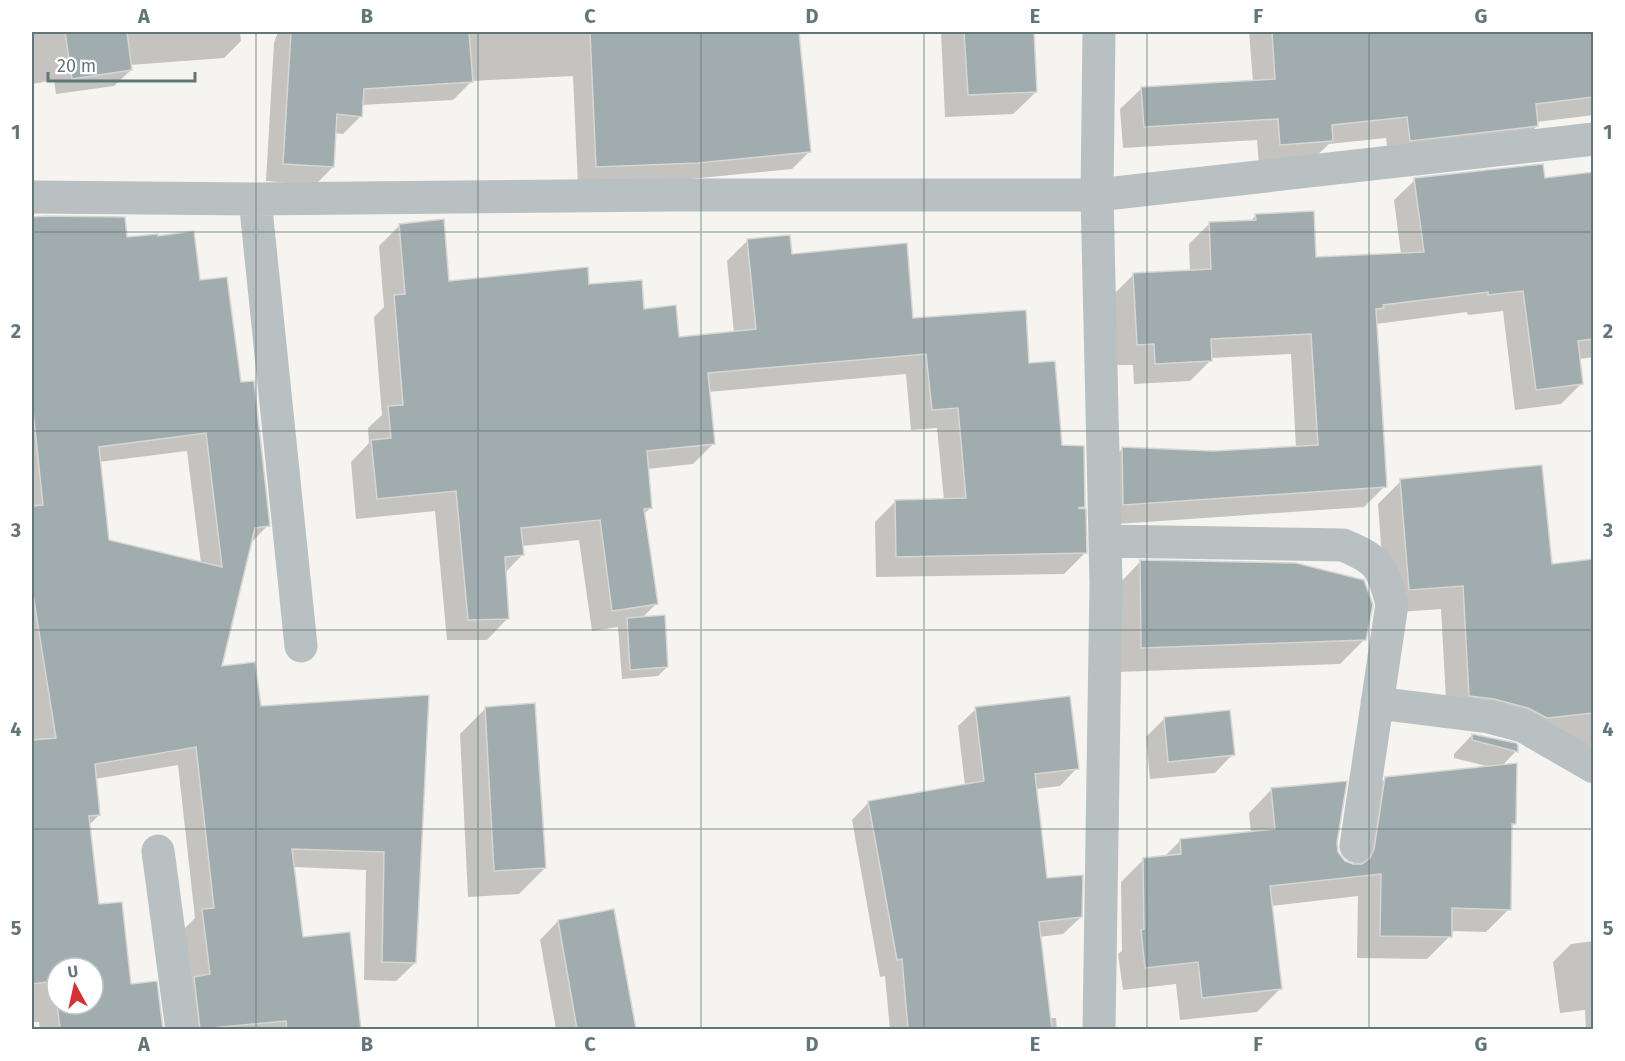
<svg xmlns="http://www.w3.org/2000/svg" width="1625" height="1061" viewBox="0 0 1625 1061" font-family="'Fira Sans',sans-serif">
	<style>
		.shadow { fill: #0003; fill-rule: evenodd }
		.building { fill: #a1acae; stroke: #d6d6d4; stroke-width: 1.5; fill-rule: evenodd }
		.lines { fill: none; stroke-linecap: round; stroke-linejoin: round }
		.street { stroke: #b9c0c1; stroke-width: 33 }
		.grid { fill: none; stroke: #62767a; stroke-width: 1.5; stroke-opacity: 0.55 }
		.neatline { fill: none; stroke: #62767a; stroke-width: 2 }
		.grid-label { font-size: 20px; text-anchor: middle; font-weight: bold; fill: #62767a }
	</style>
	<rect width="100%" height="100%" fill="#f5f4f1"/>
	<path class="shadow" d="M32,32h208l1,9 -17,17 -94,7 1,5 -17,16 -58,8 -2,-14 -22,4z
		M278,32h520l12,119 -18,18 -113,11 -101,5 -5,-109 -101,5 -19,19 -92,5v11l-18,18 -9,-1 -1,34 -18,18 -49,-4 8,-138z
		M941,32h92l3,60 -23,22 -68,3z
		M1249,32h345v83l-58,7 1,4 -21,21 -127,14 -3,-23 -57,6 -19,18 -51,3 -2,-25 -134,8 -3,-39 22,-21 111,-6z
		M1594,174v183l-16,2 3,25 -20,20 -46,6 -12,-99 -35,4 -1,-3 -91,12 9,162 -21,21 -261,18 -2,-55 21,-21 91,3 83,-4 -5,-94 -80,4v2l-21,21 -56,3 -1,-19h-17l-3,-70 21,-21 56,-3 -1,-27 21,-21 40,-1 6,-7 59,43 86,-4 -7,-54 21,-20 129,-1z
		M400,225l48,57 140,3 55,25 35,29 56,-6 -7,-72 21,-21 43,15 121,65 116,45 56,141 -3,4 4,43 -21,21 -188,3 -1,-55 21,-21 48,-1 -7,-72 -26,2 -5,-56 -198,18 6,51 -21,21 -46,5 3,39 -6,6 12,90 -14,14 25,49 -9,9 -36,3 -4,-52 -26,4 -13,-91 -57,6 1,8 -18,19 2,46 -20,21h-40l-12,-129 -79,8 -5,-57 18,-19 -1,-15 14,-13 -8,-98 10,-10 -5,-61z
		M125,239l74,43 41,102 28,141 -18,19 -30,124 40,40 167,-11 -12,266 -19,18 -32,-1 2,-110 -73,-3 9,72 46,-6 12,97h-180l4,-101 11,-11 -17,-153 -83,14 4,36 -10,10 9,81 32,80 25,-3 6,47h-121l-1,-8h-7v-735l40,-5zM187,451l14,112 -93,-22 -9,-79zM57,968h36v36h-36z
		M1401,481l150,85 41,-6 2,207 -30,-31 -117,-18 -6,-109 -55,4 -8,-109z
		M1140,562l225,77 -25,25 -223,8 -1,-85z
		M486,708l59,160 -26,26 -51,3 -8,-163z
		M976,709l101,59 -17,18 -25,3 11,91 35,37 -18,17 -24,3 10,81h7l1,12h-167l-5,-54 -5,1 -28,-157 17,-18 96,-16 -7,-60z
		M1164,719l69,35 -18,19 -65,6 -4,-42z
		M1472,735l44,16 -15,16 13,57 -3,4 -2,81 -23,23 -36,-1v5l-23,23 -70,-1 1,-62 -87,10 9,83 -23,23 -77,8 -4,-36 -53,6 -5,-36 4,-3 -1,-69 23,-23 20,-2 17,-17 70,-7 -2,-20 22,-23 65,53 1,10 7,9 9,4 10,-65 23,-23 104,-11 -36,-9v-4z
		M613,911l21,119h-83l5,-1 -16,-89 18,-19z
		M1594,941v89h-8l-1,-20 -25,3 -7,-51 18,-18z"/>
	<path class="building" d="M65,32h62l5,38 -60,9z
		M291,32h178l4,50 -109,7 -2,28 -25,-3 -3,53 -51,-3z
		M590,32h209l12,120 -113,11 -102,4z
		M964,32h70l3,60 -69,3z
		M1272,32h321v65l-57,7 2,22 -128,15 -3,-24 -75,8 1,16 -53,4 -2,-26 -134,8 -3,-40 134,-8z
		M1543,164l2,14 48,-6v167l-15,2 5,43 -47,6 -13,-99 -35,4v-3l-105,13 1,3 -8,1 11,178 -264,18 -1,-58 91,4 105,-6 -7,-111 -100,5 1,22 -57,3 -1,-20 -17,1 -4,-72 78,-4 -2,-47 47,-2 -1,-6 59,-3 2,46 108,-5 -10,-74z
		M46,216l79,1 2,20 31,-3v2l36,-5 6,49 27,-3 14,105 13,-1 16,145 -15,2 -33,138 33,-4 6,44 168,-11 -13,268 -34,-1 2,-110 -92,-3 11,88 47,-5 11,97h-74l-1,-8 -86,8 -6,-52 16,-3 -8,-65 12,-1 -18,-161 -101,17 5,51 -11,1 10,88 23,-2 9,82 26,-3 6,48h-103l-3,-25h36v-36h-36v34l-2,-21 -23,3v-244l24,-2 -24,-150v-82l11,-1 -11,-104v-184zM206,433l16,134 -113,-27 -10,-93z
		M444,219l5,62 139,-14 1,17 53,-4 2,29 32,-4 3,32 77,-8 -9,-90 43,-4 2,19 115,-11 6,75 113,-8 3,53 26,-2 7,84 22,1 1,61 -7,1 8,1 1,44 -191,4 -1,-57 71,-2 -8,-90 -26,2 -6,-56 -218,19 7,71 -68,7 5,57 -8,1 14,95 -46,7 -12,-91 -79,8 3,27 -19,2 4,62 -41,1 -12,-129 -79,8 -6,-59 20,-2 -3,-32 15,-1 -9,-110 11,-1 -6,-70z
		M1542,465l10,99 41,-5v154l-46,5 -19,-10 -34,-9 -25,-3 -6,-110 -54,4 -9,-111z
		M1140,560l156,3 68,17 9,25 -7,35 -225,8z
		M665,615l3,52 -38,3 -3,-52z
		M1070,696l9,73 -44,5 12,104 36,-3 -1,42 -43,5 13,107h-144l-6,-70 -5,1 -29,-159 116,-20 -9,-74z
		M535,703l11,165 -52,3 -9,-164z
		M1230,710l5,45 -67,7 -4,-45z
		M1472,734l44,9 2,2v7l-46,-12z
		M1517,763l-1,61h-4l-1,86 -59,-2v29l-72,-1 1,-62 -111,12 12,103 -80,9 -4,-36 -53,6 -4,-38 3,-1 -1,-71 38,-4 -1,-15 95,-10 -4,-41 76,-7 -10,62 1,9 7,9 8,3h9l8,-6 4,-9 11,-72z
		M614,909l22,120h-59l-19,-109z"/>
	<g class="lines">
		<path class="street" d="M32,197l223,2 420,-4h422l497,-56
			M255,199l46,447
			M1105,541l238,4c36,15 39,21 49,59l-36,242
			M1377,703l112,14 34,9 71,41
			M158,851l24,179
			M1099,1030l7,-447 -9,-388 2,-163"/>
	</g>
	<path class="grid" d="M256,32v998M478,32v998M701,32v998M924,32v998M1147,32v998M1369,32v998M32,232h1562M32,431h1562M32,630h1562M32,829h1562"/>
	<rect width="1625" height="1061" fill="none" stroke="#ffffff" stroke-width="66"/>
	<g transform="translate(75 986) rotate(352)"><circle r="28" fill="#ffffff" stroke="#c0c8ca" stroke-width="1.5"/>
	<path d="M0-4.5L10 22L0 15L-10 22Z" fill="#d63032"/>
	<text y="-9" font-size="16" font-weight="bold" text-anchor="middle" fill="#62767a">U</text>
	</g>
	<path d="M48 72v9h147v-9" fill="none" stroke="#62767a" stroke-width="3"/>
	<text x="57" y="72" font-size="18" fill="#62767a" stroke="#ffffff" stroke-width="4.5" paint-order="stroke">20 m</text>
	<rect x="33" y="33" width="1559" height="995" class="neatline"/>
	<g class="grid-label">
		<text x="144" y="23">A</text>
		<text x="367" y="23">B</text>
		<text x="590" y="23">C</text>
		<text x="812" y="23">D</text>
		<text x="1035" y="23">E</text>
		<text x="1258" y="23">F</text>
		<text x="1481" y="23">G</text>
		<text x="16" y="139">1</text>
		<text x="1608" y="139">1</text>
		<text x="16" y="338">2</text>
		<text x="1608" y="338">2</text>
		<text x="16" y="537">3</text>
		<text x="1608" y="537">3</text>
		<text x="16" y="736">4</text>
		<text x="1608" y="736">4</text>
		<text x="16" y="935">5</text>
		<text x="1608" y="935">5</text>
		<text x="144" y="1051">A</text>
		<text x="367" y="1051">B</text>
		<text x="590" y="1051">C</text>
		<text x="812" y="1051">D</text>
		<text x="1035" y="1051">E</text>
		<text x="1258" y="1051">F</text>
		<text x="1481" y="1051">G</text>
	</g>
</svg>
